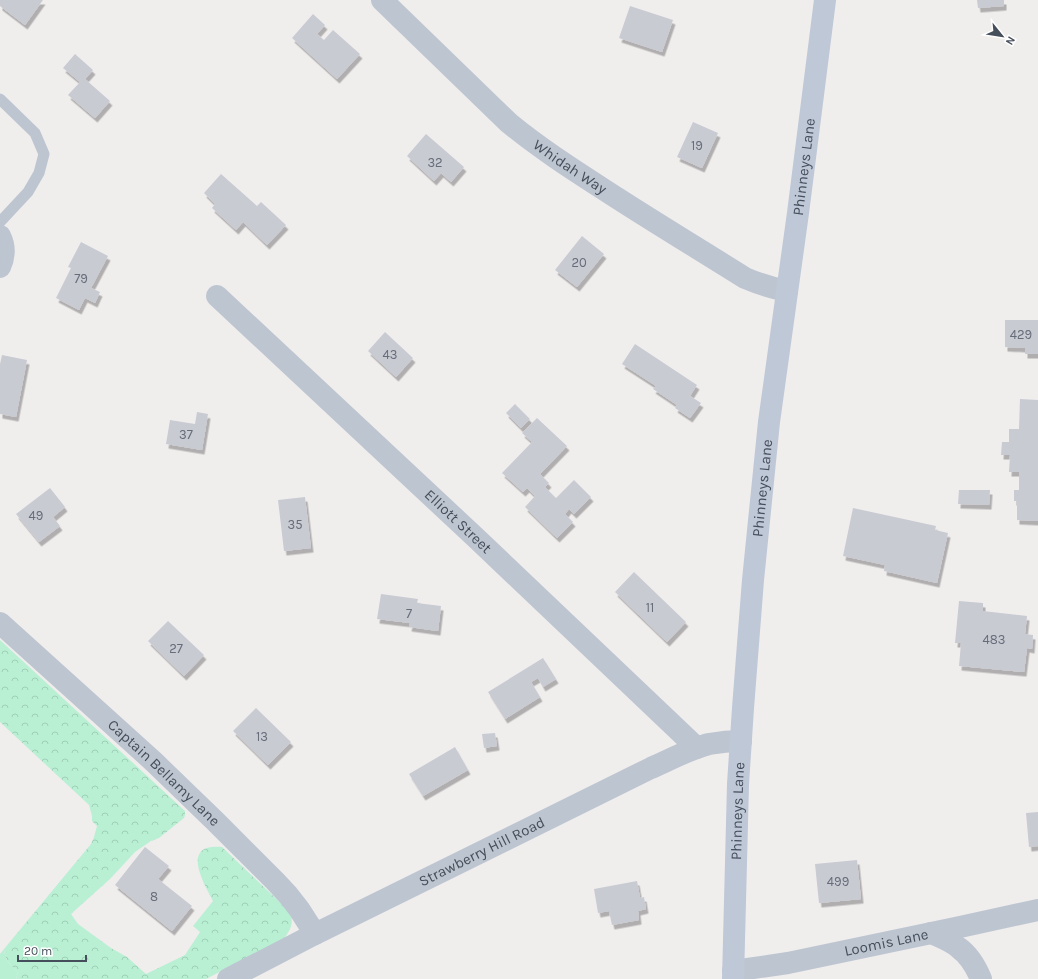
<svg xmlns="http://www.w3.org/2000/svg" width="1038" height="979" viewBox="0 0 1038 979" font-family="Karla,sans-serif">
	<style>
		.grass { fill: #b9f0d4 }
		.forest { fill: url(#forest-crowns) }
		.building { fill: #c9cbd3; filter: url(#shadow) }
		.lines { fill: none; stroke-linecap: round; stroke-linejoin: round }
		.service { stroke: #bdc6d0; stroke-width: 11 }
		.minor { stroke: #bdc6d0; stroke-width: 22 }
		.secondary { stroke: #bfc8d7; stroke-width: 22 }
		.labels { text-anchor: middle; stroke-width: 3; stroke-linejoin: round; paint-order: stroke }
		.number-label { font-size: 13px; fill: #666d79 }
		.street-label { font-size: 15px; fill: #454e5b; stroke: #fff }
	</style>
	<defs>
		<pattern id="forest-crowns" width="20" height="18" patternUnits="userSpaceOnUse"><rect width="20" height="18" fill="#b9f0d4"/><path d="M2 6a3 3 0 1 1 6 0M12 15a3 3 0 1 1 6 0" fill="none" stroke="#a0cfb8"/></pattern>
		<filter id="shadow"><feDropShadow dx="2.5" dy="4.5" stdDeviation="0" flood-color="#0004"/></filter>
	</defs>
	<rect width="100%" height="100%" fill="#f0eded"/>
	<path class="grass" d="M4,949c1,12 5,15 14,23l-2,7h-16v-25z"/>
	<path class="forest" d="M0,640l185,171v4l-1,3 -25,20 -8,3 -16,11 -25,27 -39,35 7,10 33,24 16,9 19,17 39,-19 15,-23 -7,-6 20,-25c-10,-19 -33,-58 9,-54l69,66c2,12 0,16 -7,26l-78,40h-190l2,-7c-9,-8 -13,-11 -14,-23l87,-105 3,-7 3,-11 -5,-5v-5l-3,-11 -89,-83z"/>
	<path class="building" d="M0,0h43l-18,25 -25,-19z
		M977,0h27v6l-26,2z
		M630,6l43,14 -11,32 -43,-14z
		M313,14l12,11 -8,9 7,6 9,-10 27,24 -23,25 -45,-41z
		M75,54l18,16 -8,9 25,22 -15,17 -27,-23 12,-13 -17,-14z
		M693,122l25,11 -16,35 -25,-11z
		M426,134l38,33 -13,15 -10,-9 -7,8 -27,-25z
		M221,174l36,32 4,-4 25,23 -19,20 -24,-23 -7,8 -24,-22 3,-4 -11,-11z
		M582,236l22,18 -27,33 -22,-17z
		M81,242l27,14 -17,32 9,4 -5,11 -10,-5 -6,12 -23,-12 15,-30 -3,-1z
		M1005,320h33v34h-13v-6l-20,-1z
		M385,332l28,26 -17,19 -28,-26z
		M635,344l62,41 -7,11 11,7 -11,15 -15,-10 2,-3 -24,-16 3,-3 -34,-22z
		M2,355l25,5 -11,57 -16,-3v-50z
		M1020,399l18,1v121l-21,-1v-19h-3v-11h5v-18h-10l1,-17h-9l1,-13h7v-13h10z
		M515,404l15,15 -9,9 -15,-15z
		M197,412l11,2 -6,36 -36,-6 4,-24 25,4z
		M537,418l30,28 -27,28 9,9 -4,4 11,11 18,-18 17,17 -17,17 -5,-5 -4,5 8,8 -16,16 -32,-31 10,-11 -8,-8 -4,4 -21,-19 30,-31 -10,-9z
		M50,488l15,19 -12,10 7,9 -21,16 -23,-28z
		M959,490h31l-1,15 -31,-1z
		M305,497l6,51 -27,3 -6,-51z
		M853,508l83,18 -1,4 13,3 -11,50 -53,-12 1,-6 -42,-9z
		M634,572l52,50 -19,20 -52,-50z
		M381,594l37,5 -1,4 24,3 -3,25 -29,-4 1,-4 -33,-4z
		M959,601l24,2v8l44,5 -2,18 8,1 -1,14 -5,-1 -3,24 -65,-6 2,-23h-6z
		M168,621l36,34 -20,21 -36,-35z
		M543,658l13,21 -13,8 -5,-9 -7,4 9,15 -35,22 -17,-27z
		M256,708l35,34 -23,23 -35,-34z
		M495,733l2,13 -13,2 -2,-14z
		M455,747l13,23 -45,26 -14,-22z
		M1038,812v34l-9,1 -3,-34z
		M145,847l24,19 -11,13 34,27 -20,25 -57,-46z
		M857,860l4,39 -42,4 -4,-39z
		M637,881l3,17 4,-1 2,12 -8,2 1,9 -27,5 -3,-14 -11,2 -4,-24z"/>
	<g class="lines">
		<path class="service" d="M0,99l35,34 9,21 -5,19 -11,19 -28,30"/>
		<g class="minor">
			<path id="s1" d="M382,0l127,123c34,28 71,51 108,75 42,27 85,53 128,80 14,6 27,10 42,13"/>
			<path d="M0,236c5,10 5,20 0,31"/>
			<path id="s2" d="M217,296l258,241 222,211"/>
			<path id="s3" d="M0,623l154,139 61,59 60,60 13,14 11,14 16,25"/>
			<path d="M931,933c9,4 20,8 28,15 11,8 17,19 22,31"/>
			<path id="s4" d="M733,971l55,-8 172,-36 78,-17"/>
			<path id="s5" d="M228,979l83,-43 340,-168c19,-8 38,-19 58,-24 11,-2 21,-3 32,-3"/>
		</g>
		<path class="secondary" id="s6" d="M733,979l5,-195 5,-76 10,-128 16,-158 29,-209 27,-213"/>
	</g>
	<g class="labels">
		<g class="number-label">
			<text x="697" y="150">19</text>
			<text x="435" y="167">32</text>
			<text x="579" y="267">20</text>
			<text x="81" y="283">79</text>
			<text x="1021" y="339">429</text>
			<text x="390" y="359">43</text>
			<text x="186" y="439">37</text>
			<text x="36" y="520">49</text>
			<text x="295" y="529">35</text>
			<text x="650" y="612">11</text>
			<text x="409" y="618">7</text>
			<text x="994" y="644">483</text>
			<text x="176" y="653">27</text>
			<text x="262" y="741">13</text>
			<text x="838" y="886">499</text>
			<text x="154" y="901">8</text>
		</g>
		<g class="street-label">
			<text dy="5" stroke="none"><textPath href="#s1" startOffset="252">Whidah Way</textPath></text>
			<text dy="5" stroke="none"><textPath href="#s6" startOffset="816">Phinneys Lane</textPath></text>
			<text dy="5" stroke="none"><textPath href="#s6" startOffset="492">Phinneys Lane</textPath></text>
			<text dy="5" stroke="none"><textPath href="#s2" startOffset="330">Elliott Street</textPath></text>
			<text dy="5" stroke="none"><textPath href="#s3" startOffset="222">Captain Bellamy Lane</textPath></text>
			<text dy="5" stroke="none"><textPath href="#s6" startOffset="168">Phinneys Lane</textPath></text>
			<text dy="5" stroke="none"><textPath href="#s5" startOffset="284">Strawberry Hill Road</textPath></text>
			<text dy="5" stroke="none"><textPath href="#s4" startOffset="156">Loomis Lane</textPath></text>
		</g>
	</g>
	<g transform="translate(1002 36) rotate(120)" stroke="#ffffff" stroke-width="3" paint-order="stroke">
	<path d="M0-3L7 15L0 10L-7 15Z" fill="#454e5b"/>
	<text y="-6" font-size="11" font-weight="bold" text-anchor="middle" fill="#454e5b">N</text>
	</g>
	<path d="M18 955v6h68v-6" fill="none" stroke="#454e5b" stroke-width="2"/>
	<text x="24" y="955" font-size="12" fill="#454e5b" stroke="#ffffff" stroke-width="3" paint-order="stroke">20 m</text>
</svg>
